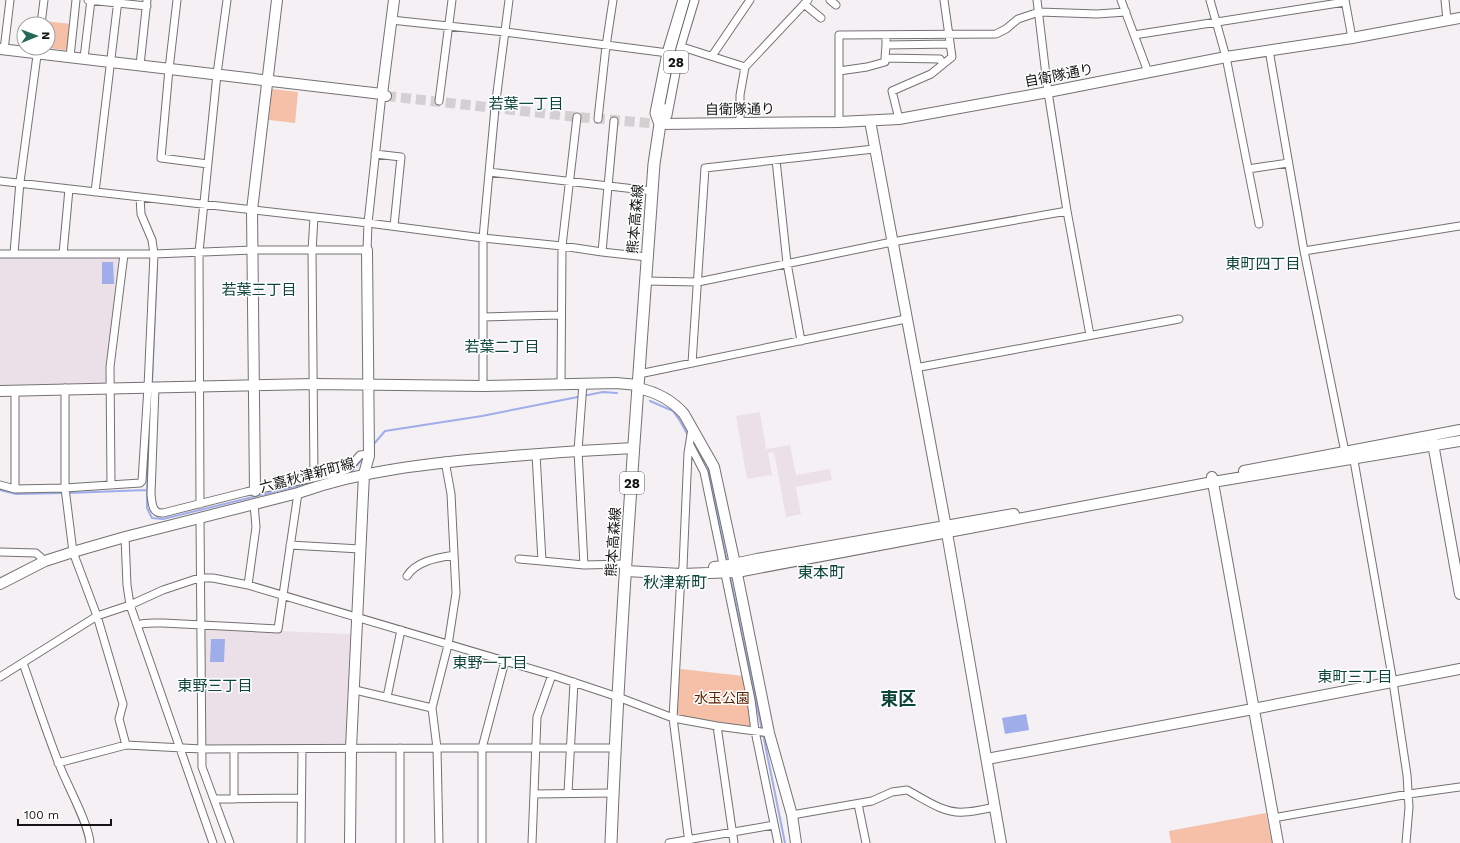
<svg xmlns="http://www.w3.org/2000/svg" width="1460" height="843" viewBox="0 0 1460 843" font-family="'Work Sans','Noto Sans JP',sans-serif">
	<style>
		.built { fill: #ebe0e7 }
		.green { fill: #f5bfa8 }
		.water { fill: #9fadea }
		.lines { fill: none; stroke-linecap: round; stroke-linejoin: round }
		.stream { stroke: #9fadea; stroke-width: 2 }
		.secondary-tunnel { stroke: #d3cfd2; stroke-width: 10; stroke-dasharray: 10 5; stroke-linecap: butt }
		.street-casing { stroke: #757173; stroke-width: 9 }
		.secondary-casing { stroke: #757173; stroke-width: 12 }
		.primary-casing { stroke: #757173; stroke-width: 13 }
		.street { stroke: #fff; stroke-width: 7 }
		.secondary { stroke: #fff; stroke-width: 10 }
		.primary { stroke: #fff; stroke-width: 11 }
		.tram { stroke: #5c5a5b; stroke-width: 1 }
		.labels { text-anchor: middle; stroke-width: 3; stroke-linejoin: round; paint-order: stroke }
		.shield { fill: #fff; stroke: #5b5a5a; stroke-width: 1 }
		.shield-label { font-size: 13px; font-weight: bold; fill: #151414 }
		.street-label { font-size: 14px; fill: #151414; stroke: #fff }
		.park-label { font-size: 14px; fill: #5a2000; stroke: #fff }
		.neighbourhood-label { font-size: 15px; fill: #0d4539; stroke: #fff }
		.quarter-label { font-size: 16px; fill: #0d4539; stroke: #fff }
		.district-label { font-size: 18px; font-weight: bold; fill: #0d4539; stroke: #fff }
	</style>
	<rect width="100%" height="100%" fill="#f4f0f3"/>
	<path class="built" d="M119,256l2,2 -14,125 -107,2v-127z
		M760,412l6,37 24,-4 6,30 34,-6 2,11 -36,7 5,27 -15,3 -12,-65 -6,1 4,22 -25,4 -11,-63z
		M205,628l145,6 -4,110 -3,1 -136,1 -2,-2 -2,-114z"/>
	<path class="green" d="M45,21l26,3 -2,23 -4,3 -17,-2v-24h-4z
		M272,89l26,3 -3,31 -26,-3z
		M681,669l62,7 9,49 -2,2 -72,-12 -2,-3 3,-40z
		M1266,813l6,30h-101l-2,-12z"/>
	<path class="water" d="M102,262h11l1,22h-12z
		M211,639h14l-1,23h-14z
		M1026,714l3,16 -24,4 -3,-16z"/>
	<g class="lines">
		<path class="stream" d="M152,384l5,-117
			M151,391l-4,99v18l5,10 11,1 167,-41
			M650,401l23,10 7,10 9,16
			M373,445l12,-14 97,-15 121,-24 14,1
			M695,448l13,19 19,95
			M344,474l8,-3 12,-14
			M0,490l16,4 48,-1
			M68,493l79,-3
			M730,576l32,154
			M763,734l22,109"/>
		<path class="secondary-tunnel" d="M386,96l191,21 83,7"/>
		<g class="street-casing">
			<path id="street" d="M88,0l59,6
				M177,0l-8,69 -8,89 47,6
				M830,0l6,5
				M1037,0l11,92 19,119
				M1121,0l27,72
				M1210,0l16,57 33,167
				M1345,0l7,38
				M1445,0l2,20
				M804,4l17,14
				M391,20l114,12 163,21 11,-7 66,21
				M41,24l3,-24
				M886,35v10l64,-1
				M1134,35l211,-33
				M886,45l-1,13 55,1 3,5
				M4,50l6,-50
				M1269,50l35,201 41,201
				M712,56l38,-56
				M70,57l6,-57
				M84,58l7,-58
				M140,65l7,-65
				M839,71l28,-4 18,-5v-4
				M439,101l13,-101
				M598,119l8,-73 7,-46
				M899,119l-7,-28 39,-17 21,-17 -8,-57
				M839,122v-87l157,-1 10,-5 12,-10 21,-7 58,2 29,-2
				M740,124v-29l5,-28 63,-67
				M375,154l26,3 -7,69
				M776,160l11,103 14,78
				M1248,169l40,-6
				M489,172l163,19
				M0,181l368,42 115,15 79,8 40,6 45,5
				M95,192l23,-192
				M314,217l-2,34 2,227
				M1304,251l156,-25
				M602,252l12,-131
				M14,253l6,-71 18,-134
				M0,254h154l99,-4h114l1,-27 14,-129
				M63,254l6,-65
				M645,281l53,1 194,-40 175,-31 23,124
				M483,317l78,-2
				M692,363l13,-195 169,-19
				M915,368l264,-49
				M639,374l267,-55
				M583,383l-5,68 6,114
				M561,384l1,-138 15,-129
				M483,386v-148l12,-130 14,-108
				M155,387l-4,107c1,9 1,20 12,19l83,-21 95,-20 7,-3 12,-14 9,-1
				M65,388v100l8,64 24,64 26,88 -4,15 7,26
				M15,390v99
				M690,445l14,27 47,228 4,31 23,112
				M536,454l6,107 42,4 42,-1
				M1353,455l40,227 14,93 2,32 -3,36
				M0,485l15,4 50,-1 75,-5 2,-2 6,-94 6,-133 -2,-14 -11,-26 -1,-17
				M111,485l-1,-118 14,-113
				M200,504l-1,-252 18,-178 10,-74
				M200,518l2,249 28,76
				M125,537l2,48 3,20 83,238
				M290,545l70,4
				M0,552l36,1 9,8
				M519,559l23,2
				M407,576c9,-15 30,-18 47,-21
				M248,585l8,-58 -2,-23
				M137,625c9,-3 17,-2 26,-2l115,6 20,-136
				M23,663c12,34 23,68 36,101 7,19 30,60 31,79
				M0,677l97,-61 33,-11 33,-15 36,-12h14l35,7 304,90 66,22 55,21 44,8 52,7
				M355,690l77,18
				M387,697l14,-67
				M717,726l17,117
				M400,748v95
				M234,749v50
				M58,763l68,-18 76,4 235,-1h178
				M568,793l6,-111
				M534,794l79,-1
				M214,799l87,-1
				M858,804l8,39
				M792,815l80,-14 20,-9 15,-2c17,9 37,24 57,22 10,0 21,-3 31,-5
				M1273,818l136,-24 51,-7
				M301,843l1,-94
				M439,843l-2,-95 -5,-40 16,-63 8,-52 -5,-99 -6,-33
				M482,843v-95l23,-87
				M532,843l5,-126 15,-42
				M669,843l105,-18
				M689,843l-16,-125 8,-144 2,-7 5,-114 4,-25"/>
		</g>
		<g class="secondary-casing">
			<path id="secondary" d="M0,49l382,45 4,2
				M382,94l12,-94
				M870,121l77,412 54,310
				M660,124l179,-2 60,-3 149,-27 178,-35 126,-19 108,-20
				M638,388c18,4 34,12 46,26l30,53 21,97 34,169 23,82 4,28
				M0,391l314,-7 169,2 133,-3 22,2
				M1432,438l28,156
				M1244,471l216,-41
				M1212,477l66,366
				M255,491l-3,-281 25,-210
				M714,567l10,-1 33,-7 257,-45
				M626,571l55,3 56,-2 476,-90 247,-41
				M0,584l45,-23 28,-9 52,-15 173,-44c65,-23 134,-30 203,-36 44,-4 88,-7 133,-9
				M987,759l266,-50 207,-40
				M350,843l1,-95 13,-274 5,-18 -2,-206"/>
		</g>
		<g class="primary-casing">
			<path id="primary" d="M660,124l-4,-11 12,-60 16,-53
				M611,843c9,-227 27,-453 43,-679l6,-40 6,-9 13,-69 14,-46"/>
		</g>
		<use href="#street" class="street"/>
		<use href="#secondary" class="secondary"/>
		<use href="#primary" class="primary"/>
		<path class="tram" d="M665,104l11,-56 14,-48"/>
	</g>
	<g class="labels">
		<g class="shield">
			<rect x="664" y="51" width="24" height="22" rx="3"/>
			<rect x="620" y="472" width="24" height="22" rx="3"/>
		</g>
		<g class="shield-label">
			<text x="676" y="67">28</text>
			<text x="632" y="488">28</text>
		</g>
		<g class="street-label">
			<text transform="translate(1059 75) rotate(-11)" y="5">自衛隊通り</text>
			<text transform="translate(740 109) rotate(-1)" y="5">自衛隊通り</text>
			<text transform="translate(635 219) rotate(-85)" y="5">熊本高森線</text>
			<text transform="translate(307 475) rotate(-15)" y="5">六嘉秋津新町線</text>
			<text transform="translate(613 542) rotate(-86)" y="5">熊本高森線</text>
		</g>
		<g class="park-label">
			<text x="722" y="703">水玉公園</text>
		</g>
		<g class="neighbourhood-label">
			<text x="526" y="109">若葉一丁目</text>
			<text x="1263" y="269">東町四丁目</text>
			<text x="259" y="295">若葉三丁目</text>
			<text x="502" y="352">若葉二丁目</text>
			<text x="490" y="668">東野一丁目</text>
			<text x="1355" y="682">東町三丁目</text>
			<text x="215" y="691">東野三丁目</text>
		</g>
		<g class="quarter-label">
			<text x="821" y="578">東本町</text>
			<text x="675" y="588">秋津新町</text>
		</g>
		<g class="district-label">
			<text x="898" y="705">東区</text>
		</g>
	</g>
	<g transform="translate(36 36) rotate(89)"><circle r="19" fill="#ffffff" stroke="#a1a1a1"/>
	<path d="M0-3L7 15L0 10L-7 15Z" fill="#256858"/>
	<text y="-6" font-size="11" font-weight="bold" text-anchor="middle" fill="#151414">N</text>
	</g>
	<path d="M18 819v6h93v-6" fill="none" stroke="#151414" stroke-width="2"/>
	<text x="24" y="819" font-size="12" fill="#151414" stroke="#ffffff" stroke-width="3" paint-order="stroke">100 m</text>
</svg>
